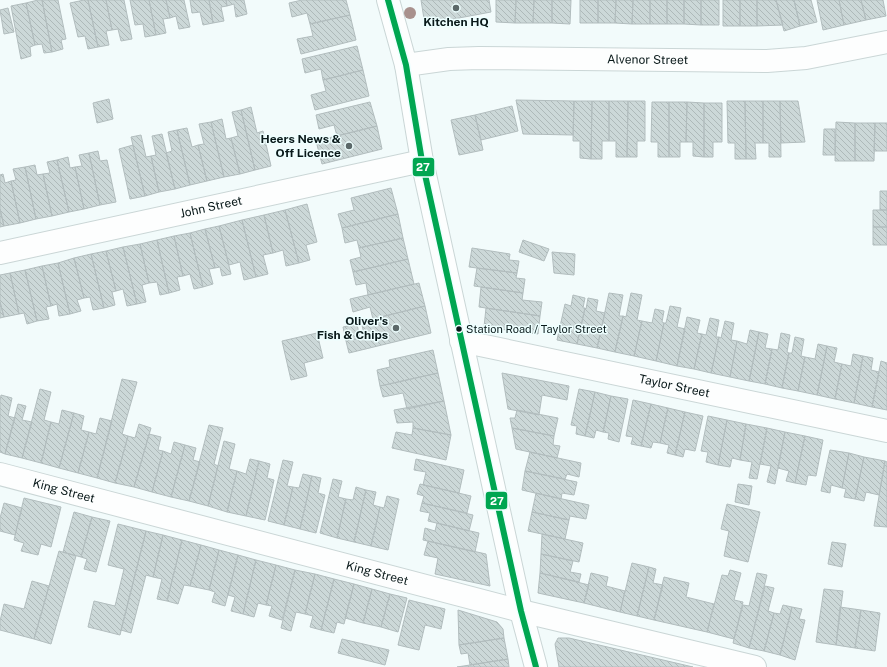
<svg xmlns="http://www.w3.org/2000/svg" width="887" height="667" viewBox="0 0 887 667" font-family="'Public Sans',sans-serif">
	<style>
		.building { fill: url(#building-back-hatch); stroke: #b2bdbe }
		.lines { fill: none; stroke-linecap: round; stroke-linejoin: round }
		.minor-casing { stroke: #cad6d6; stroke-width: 24 }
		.minor { stroke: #fdfefe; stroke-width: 22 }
		.bus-1-casing { stroke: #eff; stroke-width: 9 }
		.bus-1 { stroke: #00a651; stroke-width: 6 }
		.tree { fill: #a9918d }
		.poi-dot { fill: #5b6869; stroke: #eff; stroke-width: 1.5 }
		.bus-dot { fill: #09191a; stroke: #eff; stroke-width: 1.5 }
		.labels { text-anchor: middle; stroke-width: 3; stroke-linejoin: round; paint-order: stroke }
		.bus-label { font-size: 11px; fill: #09191a; stroke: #eff; text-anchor: start }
		.poi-label { font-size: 12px; font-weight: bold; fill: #09191a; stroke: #eff; text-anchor: end }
		.street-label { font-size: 12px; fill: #09191a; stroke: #eff }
		.line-badge { stroke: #eff; stroke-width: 1.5 }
		.badge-label { font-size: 11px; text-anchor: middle; font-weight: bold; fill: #fff }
	</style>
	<defs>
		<pattern id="building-back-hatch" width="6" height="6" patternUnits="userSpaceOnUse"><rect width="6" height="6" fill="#ccd8d8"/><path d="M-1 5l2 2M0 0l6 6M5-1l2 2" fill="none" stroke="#aeb9b9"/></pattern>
	</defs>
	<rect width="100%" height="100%" fill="#f2fbfb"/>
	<path class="building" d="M38,0h4l10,52 -8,1 -2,-9 -7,1 -9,-42z
		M42,0h16l8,39 -5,1 2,9 -11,3z
		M84,0h4l10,47 -10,2 -3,-13 -7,1 -8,-34z
		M88,0h18l6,30 -6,1 3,14 -11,2z
		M106,0h18l8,39 -11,2 -3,-12 -6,1z
		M130,0h19l7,35 -11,2 -2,-13 -8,1z
		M149,0h17l4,18 -7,1 3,14 -10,2z
		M166,0h18l6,27 -11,2 -3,-13 -6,2z
		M190,0h19l4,23 -10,2 -3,-13 -8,1z
		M209,0h17l1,6 -6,1 3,14 -11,2z
		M226,0h18l3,14 -11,3 -2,-13 -7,2z
		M302,0h44l4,15 -40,9 -3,-11 -15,4 -3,-14z
		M421,0h68l2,12 -59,11 -8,-4z
		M496,0h20l-1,23 -19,-1z
		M516,0h18l-1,23h-18z
		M534,0h18v23h-19z
		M552,0h19l-1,24 -18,-1z
		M580,0h18v23h-18z
		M598,0h18l-1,23h-17z
		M616,0h17l-1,24 -17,-1z
		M633,0h17v24h-18z
		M650,0h17v24h-17z
		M667,0h17v24h-17z
		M684,0h17v25l-17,-1z
		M701,0h18v25h-18z
		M723,0h17v26h-17z
		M740,0h17v26h-17z
		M757,0h19l7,25 -26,1z
		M776,0h18l6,26 -16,5z
		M794,0h17l6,22 -17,4z
		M817,0h22l5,25 -21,5z
		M839,0h22l5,20 -22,5z
		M861,0h22l3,16 -20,4z
		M26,3l9,42 -5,2 1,9 -10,3 -10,-53z
		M8,8l6,24 -10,2 -4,-24z
		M350,15l6,25 -55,14 -4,-15 16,-3 -3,-12z
		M357,46l6,24 -40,10 -2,-11 -16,4 -3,-14z
		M363,70l6,26 -54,14 -4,-15 15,-4 -3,-11z
		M109,99l4,20 -16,4 -4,-20z
		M516,100l58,1 -1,34 -50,-1z
		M574,101h18l-1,58 -11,-1v-17h-7z
		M592,101h17v40h-7v18h-11z
		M609,101h19l-1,56h-11v-16h-7z
		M628,101h17v40h-8v16h-10z
		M727,101h18l1,58h-11v-16h-7z
		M745,101h18v42h-8l1,16h-10z
		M763,101h17l1,56h-12v-14h-6z
		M780,101h18l7,41 -24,1z
		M370,102l7,24 -40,10 -3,-11 -15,4 -3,-14z
		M652,102h17v55h-11v-15h-7z
		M669,102h18l-1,40h-6v15h-11z
		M687,102l17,1v54l-11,-1v-14h-7z
		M704,103h18v39h-9v15h-9z
		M512,106l6,25 -37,9 -6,-25z
		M251,107l6,26 6,-2 8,35 -16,4 -14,-60z
		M241,110l14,60 -15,4 -9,-36 7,-2 -6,-24z
		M475,115l8,35 -24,5 -8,-35z
		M222,119l4,20 5,-1 9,36 -16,3 -13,-55z
		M211,122l13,55 -17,4 -9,-36 6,-1 -5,-20z
		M836,122l19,1v38h-20z
		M855,123h20l-1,38h-19z
		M875,123h12v28h-13z
		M377,126l5,23 -60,15 -6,-23z
		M187,128l5,19 6,-2 9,36 -17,4 -13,-55z
		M824,129h11v26h-12z
		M177,130l13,55 -15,4 -9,-36 6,-2 -4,-19z
		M162,134l13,55 -16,3 -8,-36 5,-1 -4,-19z
		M141,135l5,22 5,-1 8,36 -14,4 -14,-59z
		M133,145l12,51 -15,3 -11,-50z
		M98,151l2,10 7,-1 9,42 -16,3 -11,-52z
		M89,153l11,52 -16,4 -9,-42 7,-1 -3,-11z
		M68,157l2,11 5,-1 9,42 -15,3 -12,-52z
		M57,160l12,52 -17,4 -9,-42 7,-1 -3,-11z
		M35,165l2,10 6,-1 9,42 -16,3 -11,-52z
		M25,167l11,52 -16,4 -9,-42 5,-1 -3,-11z
		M3,174l2,9 6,-2 9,42 -16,3 -4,-17v-34z
		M391,188l7,26 -56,14 -4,-14 16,-4 -3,-12z
		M880,191h7v19h-7z
		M307,204l10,38 -11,3 4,15 -11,3 -14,-53z
		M0,209l4,17 -4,1z
		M285,210l14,53 -13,3 -3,-16 -10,3 -9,-38z
		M873,210h14v17h-14z
		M398,214l5,24 -44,10 -2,-8 -12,3 -3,-15z
		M264,215l9,38 -10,2 5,19 -12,3 -14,-57z
		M242,220l14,57 -12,3 -4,-18 -11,3 -10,-39z
		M219,226l12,48 -9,2 -2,-9 -5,1 -10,-39z
		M873,227h14v18h-14z
		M205,229l10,39 -6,1 4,15 -10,3 -13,-54z
		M190,233l13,54 -9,2 -4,-15 -7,2 -9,-40z
		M174,236l9,40 -6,1 3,13 -11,3 -12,-53z
		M403,238l5,21 -55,13 -3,-12 11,-3 -2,-9z
		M157,240l12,53 -9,2 -3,-13 -8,1 -9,-39z
		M523,240l26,9 -5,12 -25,-9z
		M140,244l9,39 -7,2 4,17 -9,2 -14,-57z
		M123,247l14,57 -10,2 -4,-17 -7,2 -10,-40z
		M472,248l38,6 -1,6 10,1 -2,12 -48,-6z
		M106,251l10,40 -4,1 3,13 -11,3 -13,-54z
		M552,252l23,2 -1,21 -20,-2z
		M91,254l13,54 -11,2 -3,-13 -6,1 -10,-40z
		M74,258l10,40 -7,2 4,11 -11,3 -12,-51z
		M408,259l6,25 -46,11 -2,-12 -10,2 -3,-13z
		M58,263l12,51 -11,2 -2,-12 -6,2 -9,-40z
		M42,266l9,40 -5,1 3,12 -12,2 -12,-51z
		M477,268l40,5 -1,5 9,1 -2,14 -49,-7z
		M25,270l12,51 -10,3 -3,-11 -5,1 -9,-41z
		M10,273l9,41 -15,3 -4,-15v-27z
		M419,283l6,23 -52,13 -3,-12 -17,5 -3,-13z
		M481,287l42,6 -1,7 20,2 -2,14 -61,-9z
		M609,293l14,2 -4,21h4l-8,36 -18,-4z
		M631,293l11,2 -5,25 5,1 -8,35 -19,-4 8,-36 3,1z
		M573,295l12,3 -2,10h2l-8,36 -20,-4 8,-36 6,2z
		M588,298l10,2 -2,11 9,2 -8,35 -20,-4 8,-36 1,1z
		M0,302l4,15 -4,1z
		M425,306l6,27 -82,20 -3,-12 19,-4 -4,-15z
		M670,306l11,2 -4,19 8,2 -8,37 -21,-5 8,-38h2z
		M486,308l54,8 -2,18 -54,-7z
		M655,309l9,2 -2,11 2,1 -8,38 -22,-5 8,-35 10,2z
		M687,317l13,3 -3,13 5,1 -8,35 -17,-3z
		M710,318l9,2 -3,17h3l-8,36 -17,-4 8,-35 4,1z
		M725,321l9,2 -3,17 6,1 -7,36 -19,-4 8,-36 2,1z
		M357,324l3,14 -14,3 -3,-14z
		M750,330l9,2 -10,49 -19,-4 7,-36 10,3z
		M759,332l9,2 -3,14 7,1 -7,35 -16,-3z
		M317,333l6,25 -19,5 3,13 -16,4 -9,-39z
		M781,333l9,2 -3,17 2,1 -7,35 -17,-4 7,-35 6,1z
		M795,337l9,2 -3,17 4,1 -7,34 -16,-3 7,-35h3z
		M818,344l9,2 -10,49 -19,-4 7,-34 10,2z
		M827,346l10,2 -3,14 8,2 -7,35 -18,-4z
		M433,350l5,23 -58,13 -3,-16 13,-3 -1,-7z
		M853,354l10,2 -9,47 -19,-4 7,-35 9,2z
		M863,356l10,2 -2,12 8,2 -7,35 -18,-4z
		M881,361l6,2v47l-15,-3z
		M438,373l6,28 -37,8 -4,-16 -20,4 -3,-11z
		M502,373l67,13 -2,14 -25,-5 -3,20 -31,-6z
		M122,379l15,3 -15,52 6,2 -13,47 -18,-5z
		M40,389l11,3 -7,28 7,2 -10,41 -19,-5z
		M579,389l16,3 -10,44 -9,-2 1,-8 -6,-1z
		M595,392l16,4 -8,36 -7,-2 -2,8 -9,-2z
		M1,395l11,3 -4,18 7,2 -10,36 -5,-2v-51z
		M611,396l17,3 -9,43 -11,-3 1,-6 -6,-1z
		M633,400l18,4 -10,42 -10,-2 2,-7 -7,-1z
		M444,401l7,34 -38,-7v-6l-16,1 -3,-13z
		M18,404l8,2 -4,14 10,2 -10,36 -17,-4z
		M651,404l17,4 -8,35 -7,-1 -2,6 -10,-2z
		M668,408l17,4 -10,43 -8,-2 2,-8 -9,-2z
		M62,410l12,3 -15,55 -18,-5 10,-41 8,2z
		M517,410l41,8 -4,18 -42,-8 -2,-10h5z
		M685,412l18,4 -8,35 -10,-2 -2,8 -8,-2z
		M74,413l10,3 -3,14 8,2 -11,41 -19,-5z
		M708,416l19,4 -9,45 -12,-3 2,-10 -7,-1z
		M100,418l12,3 -15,57 -19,-5 11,-41 7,2z
		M727,420l19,4 -6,36 -8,-2 -2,9 -12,-2z
		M139,424l12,4 -17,59 -19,-4 13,-47 7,2z
		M746,424l21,4 -10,51 -8,-1 3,-16 -12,-2z
		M209,425l14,3 -9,36 4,2 -10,40 -19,-5z
		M413,428l38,7 -5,25 -54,-12 4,-16 16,3z
		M512,428l42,8 -1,9 7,1 -3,12 -41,-9z
		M767,428l18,4 -10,52 -8,-2 4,-16 -11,-2z
		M785,432l20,4 -10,47 -9,-2 3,-10 -11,-3z
		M149,434l12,3 -3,13 5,1 -11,41 -18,-5z
		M805,436l18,4 -7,36 -8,-1 -2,10 -11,-2z
		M224,441l11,3 -6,25 8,2 -10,41 -19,-6z
		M174,442l11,3 -14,52 -19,-5 11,-41 8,3z
		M185,445l11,3 -3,12 7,2 -11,39 -18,-4z
		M830,450l19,3 -7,35 -11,-3 -1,8 -9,-2z
		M530,452l51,11 -2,14 -12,-3 -2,5 -40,-8z
		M849,453l15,4 -9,42 -11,-2 2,-8 -4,-1z
		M864,457l21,4 -6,34 -13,-3 -2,9 -9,-2z
		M250,459l9,2 -13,55 -19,-4 10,-41 9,3z
		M416,459l48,11 -5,23 -36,-8 3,-13 -12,-2z
		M283,460l10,2 -6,24 6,1 -9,38 -16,-4z
		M259,461l11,3 -3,14 7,2 -9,40 -19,-4z
		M885,461l2,1v65l-13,-1z
		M525,471l52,11 -3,13 -12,-2 -1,6 -39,-9z
		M303,474l9,2 -12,53 -16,-4 9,-38 6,1z
		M312,476l9,2 -3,15 7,2 -9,38 -16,-4z
		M333,479l9,2 -4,16 8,2 -9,39 -17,-5z
		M420,484l51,12 -4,17 -45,-10 2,-7 -7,-2z
		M738,484l14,2 -3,19 -14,-3z
		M356,487l10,3 -12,52 -17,-4 9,-39 7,1z
		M366,490l10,2 -3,13 7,2 -9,39 -17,-4z
		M536,493l53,12 -3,14 -16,-3 -1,4 -37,-8z
		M387,496l12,3 -11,51 -17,-4 9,-39 4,1z
		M24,498l37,9 -10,40 -10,-3 -3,11 -17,-4 3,-8 -10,-3z
		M4,503l18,5 -7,27 -15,-4v-13z
		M422,503l51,12 -4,16 -41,-10 2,-8 -10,-2z
		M727,504l33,8 -12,50 -24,-6 5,-25 -8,-2z
		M74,512l18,5 -11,40 -18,-5z
		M532,512l37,8 -4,19 -37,-8z
		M92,517l18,4 -14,51 -12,-3 3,-10 -6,-2z
		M437,523l42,10 -4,19 -52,-12 2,-12 10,3z
		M118,524l28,7 -26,104 -32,-8 6,-26 21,5 9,-37 -16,-4z
		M146,531l17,4 -10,42 -7,-2 -15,58 -10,-3z
		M542,534l41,9 -4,19 -38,-8z
		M163,535l19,5 -15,61 -10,-2 5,-20 -9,-2z
		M182,540l19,5 -11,41 -6,-1 -6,19 -11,-3z
		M428,541l58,13 4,32 -55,-12 3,-16 -14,-3z
		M832,542l14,2 -4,23 -14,-3z
		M201,545l18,5 -10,40 -19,-4z
		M219,550l19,5 -13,51 -13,-4 3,-10 -6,-2z
		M59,551l17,5 -25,88 -17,-5z
		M541,554l32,7 -3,11 11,2 -2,8 -39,-9z
		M238,555l18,5 -13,54 -12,-3 4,-14 -7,-2z
		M256,560l20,5 -10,40 -8,-2 -4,14 -11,-3z
		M632,563l17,4 -12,49 -17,-4z
		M276,565l19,5 -13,50 -13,-4 3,-10 -6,-1z
		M649,567l7,2 -3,14 10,2 -9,35 -17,-4z
		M295,570l20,4 -10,40 -9,-2 -5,19 -10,-3z
		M730,570l11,3 -7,27 9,2 -9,37 -27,-7 15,-57 6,1z
		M540,573l49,12 -5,18 -46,-10z
		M591,573l17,4 -2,9 19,5 -5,21 -36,-9z
		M757,573l10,2 -18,73 -16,-5 10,-38 6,1z
		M315,574l19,5 -13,51 -11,-3 3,-11 -8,-2z
		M664,577l25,6 -3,14 28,7 -7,28 -53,-12z
		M334,579l20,5 -10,40 -7,-2 -3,11 -13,-3z
		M32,581l17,5 -15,53 -34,-9v-9l4,-17 20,5z
		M354,584l18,5 -9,34 -18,-5z
		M765,586l9,2 -6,23 6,2 -10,38 -15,-3z
		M372,589l18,5 -9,33 -18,-4z
		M824,589l19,2 -7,54 -20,-3z
		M390,594l17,4 -9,34 -17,-5z
		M409,600l36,9 -4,20 -16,-4 -6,25 -21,-5z
		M783,605l9,2 -12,48 -16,-4 10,-38 6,1z
		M792,607l10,2 -3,10 6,1 -10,40 -15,-5z
		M840,607l21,3 -6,38 -19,-3z
		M458,610l39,12 6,7 1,9 -45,7z
		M861,610l19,3 -5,38 -20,-3z
		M504,638l4,21 -38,6 -2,-12 -7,1 -2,-9z
		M558,638h11l124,29h-134l-4,-23z
		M342,639l47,11 -4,15 -47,-12z
		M508,659l1,8h-52l13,-2z"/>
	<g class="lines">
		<g class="minor-casing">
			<g id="minor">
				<path d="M388,0l18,65 16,96 99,450 15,56"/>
				<path id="s1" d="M406,65l43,-6 30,-1 288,3 39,-3 81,-16"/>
				<path id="s2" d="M0,253l422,-92"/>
				<path id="s3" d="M461,341l426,90"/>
				<path id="s4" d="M0,474l521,137 234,56"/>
			</g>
		</g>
		<use href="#minor" class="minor"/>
		<g class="bus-1-casing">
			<path id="bus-1" d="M388,0l18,65 16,96 99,450 15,56"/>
		</g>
		<use href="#bus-1" class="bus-1"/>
	</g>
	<circle class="tree" cx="410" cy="13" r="6"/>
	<g class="poi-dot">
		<circle cx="456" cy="8" r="4"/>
		<circle cx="349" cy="146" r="4"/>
		<circle cx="396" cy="328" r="4"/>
	</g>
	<circle class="bus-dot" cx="459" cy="329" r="3.5"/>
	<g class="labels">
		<g class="bus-label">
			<text x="466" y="333">Station Road / Taylor Street</text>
		</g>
		<g class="poi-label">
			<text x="456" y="26" text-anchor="middle">Kitchen HQ</text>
			<text x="341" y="143">Heers News &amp;<tspan x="341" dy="14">Off Licence</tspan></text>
			<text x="388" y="325">Oliver's<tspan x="388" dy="14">Fish &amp; Chips</tspan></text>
		</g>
		<g class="street-label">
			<text dy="4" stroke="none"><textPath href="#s1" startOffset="242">Alvenor Street</textPath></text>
			<text dy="4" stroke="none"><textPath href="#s2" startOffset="216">John Street</textPath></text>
			<text dy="4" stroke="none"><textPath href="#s3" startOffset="218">Taylor Street</textPath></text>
			<text dy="4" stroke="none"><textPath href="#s4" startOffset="66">King Street</textPath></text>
			<text dy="4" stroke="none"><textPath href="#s4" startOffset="390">King Street</textPath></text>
		</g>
	</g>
	<g class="line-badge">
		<rect x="412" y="157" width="23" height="20" rx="4" fill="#00a651"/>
		<rect x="485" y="491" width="23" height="19" rx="4" fill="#00a651"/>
	</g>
	<g class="badge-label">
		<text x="423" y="171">27</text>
		<text x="497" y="505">27</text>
	</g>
</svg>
